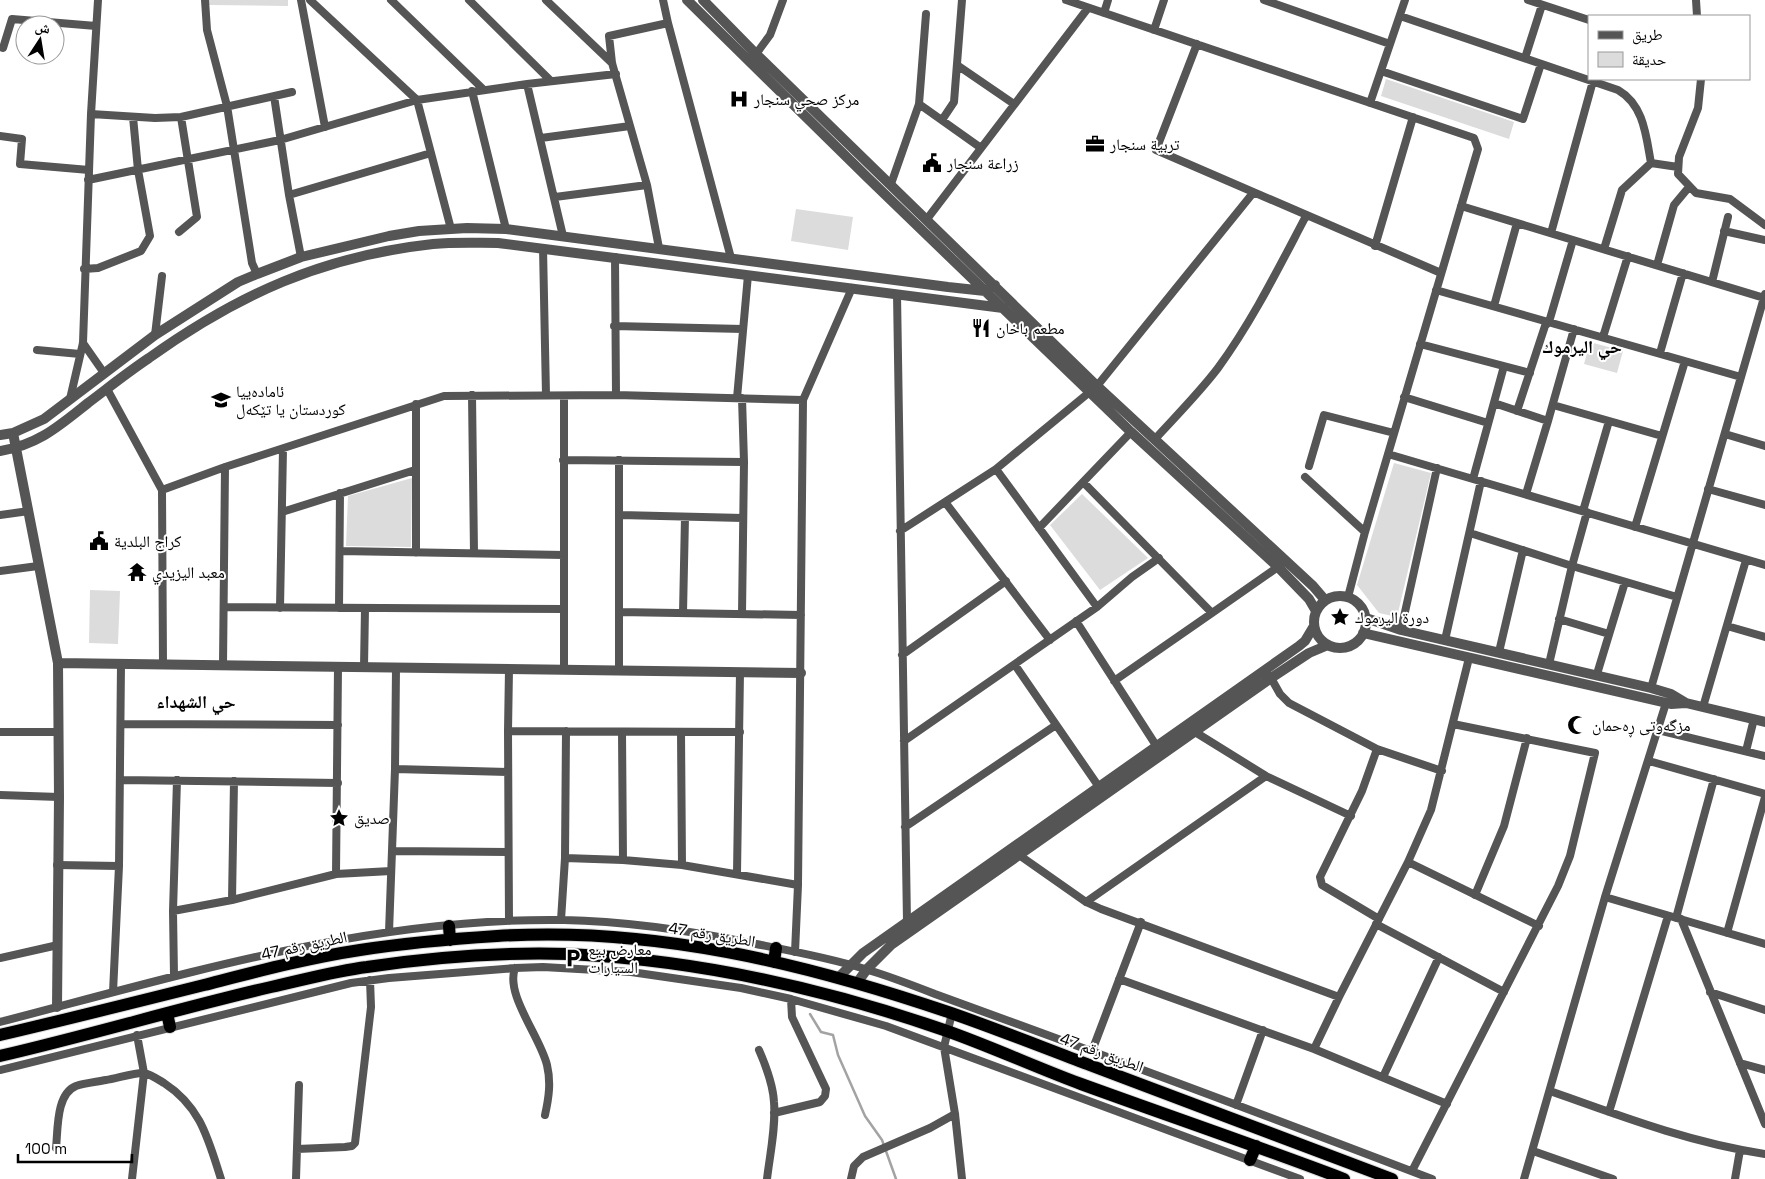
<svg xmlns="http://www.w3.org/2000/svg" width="1765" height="1179" viewBox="0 0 1765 1179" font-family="'Space Grotesk','Noto Naskh Arabic',sans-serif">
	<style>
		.green { fill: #dcdcdc }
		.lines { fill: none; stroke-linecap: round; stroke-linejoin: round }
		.stream { stroke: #a3a3a3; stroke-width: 2.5 }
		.trunk-casing { stroke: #dbdbdb; stroke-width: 14 }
		.minor { stroke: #555; stroke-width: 8 }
		.tertiary { stroke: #555; stroke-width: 10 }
		.trunk { stroke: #000; stroke-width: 12 }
		.labels { text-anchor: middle; stroke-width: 4; stroke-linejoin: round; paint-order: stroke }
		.poi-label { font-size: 16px; fill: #000; stroke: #fff; text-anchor: start }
		.street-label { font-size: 16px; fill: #000; stroke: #fff }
		.neighbourhood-label { font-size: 18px; font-weight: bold; fill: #000; stroke: #fff }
	</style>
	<rect width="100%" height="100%" fill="#fff"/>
	<path class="green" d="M209,0h79v6l-79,-1z
		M1386,79l128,43 -5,17 -128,-43z
		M796,209l57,8 -5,33 -57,-9z
		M1590,342l33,9 -6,22 -33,-9z
		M1394,463l37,10 -34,144 -18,-4 -22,-28z
		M412,478l-1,69 -65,-1 2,-50z
		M1082,494l66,64 -48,32 -50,-65z
		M90,590l30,1 -2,53 -29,-1z"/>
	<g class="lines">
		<path class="stream" d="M810,1014l11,18 12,3 5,20 27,61 17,24 14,39"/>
		<g class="trunk-casing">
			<path id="trunk" d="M449,926l1,14
				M774,962l2,-14
				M167,1013l3,14
				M0,1035c68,-16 136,-33 204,-50 51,-13 103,-27 156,-35 45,-7 91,-11 137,-14 155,-10 308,27 454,77 46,16 91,34 136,51 102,38 204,76 305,115
				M0,1056c91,-21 180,-48 271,-69 32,-7 64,-16 96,-20 66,-10 134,-15 202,-13 128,6 254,34 375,76 46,16 91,37 137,54 88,32 176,62 263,95
				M1250,1160l6,-14"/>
		</g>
		<path class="minor" d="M205,0l2,30 20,76 25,157 5,11
			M301,0l24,127
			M310,0l107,100 34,129
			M391,0l93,90
			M469,0l82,81
			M546,0l66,63
			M663,0l5,23 63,235
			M1066,0l408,138 4,11 -113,383 -17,65
			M1264,0l126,44
			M1528,0l61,20
			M1696,0l1,16
			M1104,13l4,-13
			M1400,16l218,74c26,15 28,46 33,73
			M1154,30l10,-30
			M1197,44l-41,106 285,123
			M3,48l9,-29 84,7
			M756,54l14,-19 13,-35
			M1525,58l17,-53
			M957,65l57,39
			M1381,71l142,48 18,-55
			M1701,79l-3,29 -19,49 -1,17 18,19 34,6 35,26
			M527,84l36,152
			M472,91l34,138
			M274,96l15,99 12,62
			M1370,103l35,-103
			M919,104l62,44
			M91,114l64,4 26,-1 111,-25
			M942,120l12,-18 8,-102
			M0,136l22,3 -2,25 69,6
			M541,138l89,-12
			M88,180l192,-40 137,-40 110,-16 89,-10
			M891,184l28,-80 7,-90
			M289,195l142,-42
			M555,197l92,-12
			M1461,206l303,92
			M927,219l161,-211
			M1724,231l41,9
			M179,232l18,-15 -16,-100
			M1551,233l42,-152
			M1375,246l38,-129
			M543,248l3,147
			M659,248l-12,-63 -35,-122 -3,-27 59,-13
			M1604,249l18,-59 29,-27 27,4
			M615,257l1,138
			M1657,265l17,-60 15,-18
			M84,269l14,-1 43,-17 9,-15 -12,-66 -5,-53
			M1712,282l16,-65
			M1436,290l305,87
			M897,294l10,628
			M1494,306l23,-83
			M614,326l129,3
			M155,335l7,-59
			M1603,337l25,-81
			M83,343l21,30
			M1420,344l110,29
			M37,350l43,4
			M1660,353l23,-80
			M107,389l55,101 1,174
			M472,395l2,158
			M564,396v274
			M1404,397l84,26
			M737,398l11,-123
			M70,399l13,-56 8,-229 7,-114
			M1494,403l54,18
			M1553,405l109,31
			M1517,411l28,-85 4,-4 24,-82
			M1725,434l40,12
			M1155,439c21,-23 44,-46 63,-71 35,-48 61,-101 88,-152
			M1388,454l377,111
			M563,460l181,2
			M1309,466l15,-51 70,18
			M996,469l101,138
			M1305,477l60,55
			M1473,479l31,-113
			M1084,483l128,130 66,-46
			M1708,489l57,16
			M162,490l63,-23 219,-71 172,-1 187,5
			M1526,494l22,-73 26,-92
			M945,502l105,138
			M1583,511l26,-90
			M282,512l133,-42
			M0,515l29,-4
			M620,515l123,3
			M1635,527l50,-166
			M1039,528l92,-96
			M900,531l96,-62 101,-83 156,-193
			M1470,533l102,33 105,31
			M340,551l224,4
			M416,553v-149
			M0,571l38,-5
			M224,607l340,2
			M280,608l3,-159
			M339,608l1,-115
			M619,612l182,3
			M683,613l2,-96
			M742,614l2,-152 -2,-64
			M1559,619l50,15
			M1076,621l83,129
			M1727,626l38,11
			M1401,630l36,-162
			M1445,640l36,-159
			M1499,652l24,-102
			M902,655l104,-74
			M1549,664l23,-98 15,-54
			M223,665l2,-198
			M1015,665l84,122
			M364,667l1,-59
			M619,670v-210
			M1597,674l28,-92
			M1271,678l9,16 9,9 88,46 65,22
			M1114,681l98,-68
			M1651,688l114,-394
			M1703,707l43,-147
			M121,724l217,1
			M1658,730l107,26
			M508,731l232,1
			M0,732h58
			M622,732l1,128
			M681,732l1,133
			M1195,732l71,44 85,40
			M904,741l193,-134 35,-30 27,-19
			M1377,749l-15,42 -42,86 2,8 57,34
			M1746,751l8,-32
			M1649,761l116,33
			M395,769l113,3
			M120,780l218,3
			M0,795l59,2
			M905,827l151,-102
			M392,851l116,1
			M1019,855l67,47 15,7 238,88
			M565,858l58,2 59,5 116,20
			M1408,862l131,64
			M57,865l62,1
			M336,874l2,-207
			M737,874l3,-202
			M1475,895l29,-69 23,-88
			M1605,897l160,47
			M232,900l2,-119
			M1086,902l180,-126
			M173,911l59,-11 104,-26 55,-3
			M1676,918l38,-139
			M1681,919l84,205
			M561,920l4,-62 1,-127
			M509,921l-1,-190 1,-62
			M1376,924l128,68
			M389,932l6,-163 1,-101
			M1727,933l38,-136
			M795,952l3,-67 5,-485 49,-112
			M0,958l58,-13
			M515,968c-10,27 25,68 32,97 4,17 2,32 -2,50
			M174,976l-1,-65 4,-131
			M1119,979l195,70 133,55
			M113,992l6,-126 2,-202
			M1710,992l55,18
			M952,1013l-8,34 11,67 7,65
			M0,1022c185,-48 371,-105 564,-102 65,1 128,11 192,24 36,7 74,14 109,25 24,7 47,16 70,25 42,15 84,31 126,46 124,45 248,92 371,139
			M1314,1049l25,-52 69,-135 23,-52 38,-152
			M759,1050c7,16 14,34 15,52 2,25 -4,52 -7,77
			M1092,1051l49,-129
			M1740,1063l25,7
			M0,1070l351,-87 38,-5 126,-10 28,-1 88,5 110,16 50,11 95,27 414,153
			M1383,1077l56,-120
			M1550,1091c70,25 141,52 215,63
			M1236,1105l27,-75
			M1609,1112l59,-196
			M774,1113l46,-11 5,-6 1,-7 -34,-72 -1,-18
			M56,1148c2,-19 0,-54 20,-62 9,-3 20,-4 30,-6 9,-1 30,-8 38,-7 6,1 15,7 20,10 37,24 44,56 57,96
			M297,1149l48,-2 7,-1 3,-3 16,-136 -1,-27
			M1533,1151l80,28
			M1412,1171l146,-285 12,-30 25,-103 -142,-29
			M132,1179l12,-106 -7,-38
			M296,1179l3,-94
			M851,1179l3,-13 9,-9 67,-29 25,-14
			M1524,1179l81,-282 61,-194
			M1735,1179l5,-29"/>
		<path class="tertiary" d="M687,0l182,179 262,253 147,135 31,32 7,12
			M703,0l53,54 341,332 216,200 12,14
			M13,433l45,230 1,134 -2,210
			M0,435l13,-2 31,-14 111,-84 83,-53 19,-8 44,-17 88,-21 30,-5 48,-3 39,1 442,58 37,4 10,-6
			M0,451c38,-6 59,-25 88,-48 20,-15 40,-31 61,-45 90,-64 174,-102 284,-114 22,-2 43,-1 65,-1l505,65
			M1314 622a26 26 0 1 1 52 0a26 26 0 1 1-52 0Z
			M1366,618l35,12 250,58 20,6 15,9
			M1363,633l308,71 15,-1 79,19
			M58,663l743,10
			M838,978l25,-25 436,-307 6,-5 9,-15
			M857,983l10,-14 24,-24 380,-267 38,-25 19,-8"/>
		<use href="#trunk" class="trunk"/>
	</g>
	<defs>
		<g id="hospital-bare" transform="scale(1.5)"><path d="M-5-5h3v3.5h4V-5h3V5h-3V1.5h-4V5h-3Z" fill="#000" stroke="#fff" stroke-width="2.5" paint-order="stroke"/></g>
		<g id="office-bare" transform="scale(1.5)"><path d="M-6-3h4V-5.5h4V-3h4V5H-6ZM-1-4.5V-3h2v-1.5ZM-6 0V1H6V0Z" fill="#000" stroke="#fff" stroke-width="2.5" paint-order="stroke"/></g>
		<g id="civic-bare" transform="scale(1.5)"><path d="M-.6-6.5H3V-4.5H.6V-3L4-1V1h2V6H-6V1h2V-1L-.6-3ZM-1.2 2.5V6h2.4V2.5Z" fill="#000" stroke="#fff" stroke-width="2.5" paint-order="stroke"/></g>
		<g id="restaurant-bare" transform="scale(1.5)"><path d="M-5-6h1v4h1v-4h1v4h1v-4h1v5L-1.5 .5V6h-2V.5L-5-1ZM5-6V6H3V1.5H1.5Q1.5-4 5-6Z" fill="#000" stroke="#fff" stroke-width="2.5" paint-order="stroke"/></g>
		<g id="school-bare" transform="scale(1.5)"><path d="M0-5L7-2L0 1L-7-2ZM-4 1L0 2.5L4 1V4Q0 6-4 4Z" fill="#000" stroke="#fff" stroke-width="2.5" paint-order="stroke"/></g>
		<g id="temple-bare" transform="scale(1.5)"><path d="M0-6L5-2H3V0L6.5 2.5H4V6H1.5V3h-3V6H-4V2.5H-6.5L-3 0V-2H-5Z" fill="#000" stroke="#fff" stroke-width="2.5" paint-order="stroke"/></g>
		<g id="sight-bare" transform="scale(1.5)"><path d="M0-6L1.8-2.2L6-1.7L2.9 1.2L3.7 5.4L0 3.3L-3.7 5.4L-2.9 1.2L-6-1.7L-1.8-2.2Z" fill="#000" stroke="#fff" stroke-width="2.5" paint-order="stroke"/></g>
		<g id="mosque-bare" transform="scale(1.5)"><path d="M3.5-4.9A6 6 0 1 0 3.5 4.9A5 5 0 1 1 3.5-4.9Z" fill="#000" stroke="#fff" stroke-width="2.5" paint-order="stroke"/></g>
		<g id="parking-bare" transform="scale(1.5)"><path d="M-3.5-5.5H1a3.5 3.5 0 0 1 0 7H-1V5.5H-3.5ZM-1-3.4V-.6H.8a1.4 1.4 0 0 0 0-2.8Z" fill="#000" stroke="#fff" stroke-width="2.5" paint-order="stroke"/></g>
	</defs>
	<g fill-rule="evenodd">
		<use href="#hospital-bare" x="739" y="99"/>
		<use href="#office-bare" x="1095" y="144"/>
		<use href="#civic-bare" x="932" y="163"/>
		<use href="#restaurant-bare" x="981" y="328"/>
		<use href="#school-bare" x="221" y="400"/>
		<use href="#civic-bare" x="99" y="541"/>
		<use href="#temple-bare" x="137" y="572"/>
		<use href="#sight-bare" x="1340" y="617"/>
		<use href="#mosque-bare" x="1577" y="725"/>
		<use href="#sight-bare" x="339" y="818"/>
		<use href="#parking-bare" x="573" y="958"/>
	</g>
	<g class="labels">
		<g class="poi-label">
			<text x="754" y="105">مركز صحي سنجار</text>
			<text x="1110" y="150">تربية سنجار</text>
			<text x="947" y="169">زراعة سنجار</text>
			<text x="996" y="334">مطعم باخان</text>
			<text x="236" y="397">ئامادەییا<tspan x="236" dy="18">کوردستان یا تێکەل</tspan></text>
			<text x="114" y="547">كراج البلدية</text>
			<text x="152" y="578">معبد اليزيدي</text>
			<text x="1355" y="623">دورة اليرموك</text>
			<text x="1592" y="731">مزگه‌وتی ڕه‌حمان</text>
			<text x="354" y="824">صديق</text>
			<text x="588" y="955">معارض بيع<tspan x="588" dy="18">السيارات</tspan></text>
		</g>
		<g class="street-label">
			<text transform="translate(712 934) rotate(9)" y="6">الطريق رقم 47</text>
			<text transform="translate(304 945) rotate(-12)" y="6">الطريق رقم 47</text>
			<text transform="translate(1102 1052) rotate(20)" y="6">الطريق رقم 47</text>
		</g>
		<g class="neighbourhood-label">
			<text x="1582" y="353">حي اليرموك</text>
			<text x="196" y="708">حي الشهداء</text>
		</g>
	</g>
	<rect x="1588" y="15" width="162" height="65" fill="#ffffff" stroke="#999999"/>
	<rect x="1598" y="31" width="25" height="8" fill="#555555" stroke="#999999"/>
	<text x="1632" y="40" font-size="15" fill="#000000">طريق</text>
	<rect x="1598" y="52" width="25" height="15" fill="#dcdcdc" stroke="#999999"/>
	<text x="1632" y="65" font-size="15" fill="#000000">حديقة</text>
	<g transform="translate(40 40) rotate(12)"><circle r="24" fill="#ffffff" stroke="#999999"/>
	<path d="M0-4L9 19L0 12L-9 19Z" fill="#000000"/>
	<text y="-8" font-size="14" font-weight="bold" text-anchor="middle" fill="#000000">ش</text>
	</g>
	<path d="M18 1154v8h114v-8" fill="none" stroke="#000000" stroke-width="2.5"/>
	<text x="25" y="1154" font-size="15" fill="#000000" stroke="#ffffff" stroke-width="4" paint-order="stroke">100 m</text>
</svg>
